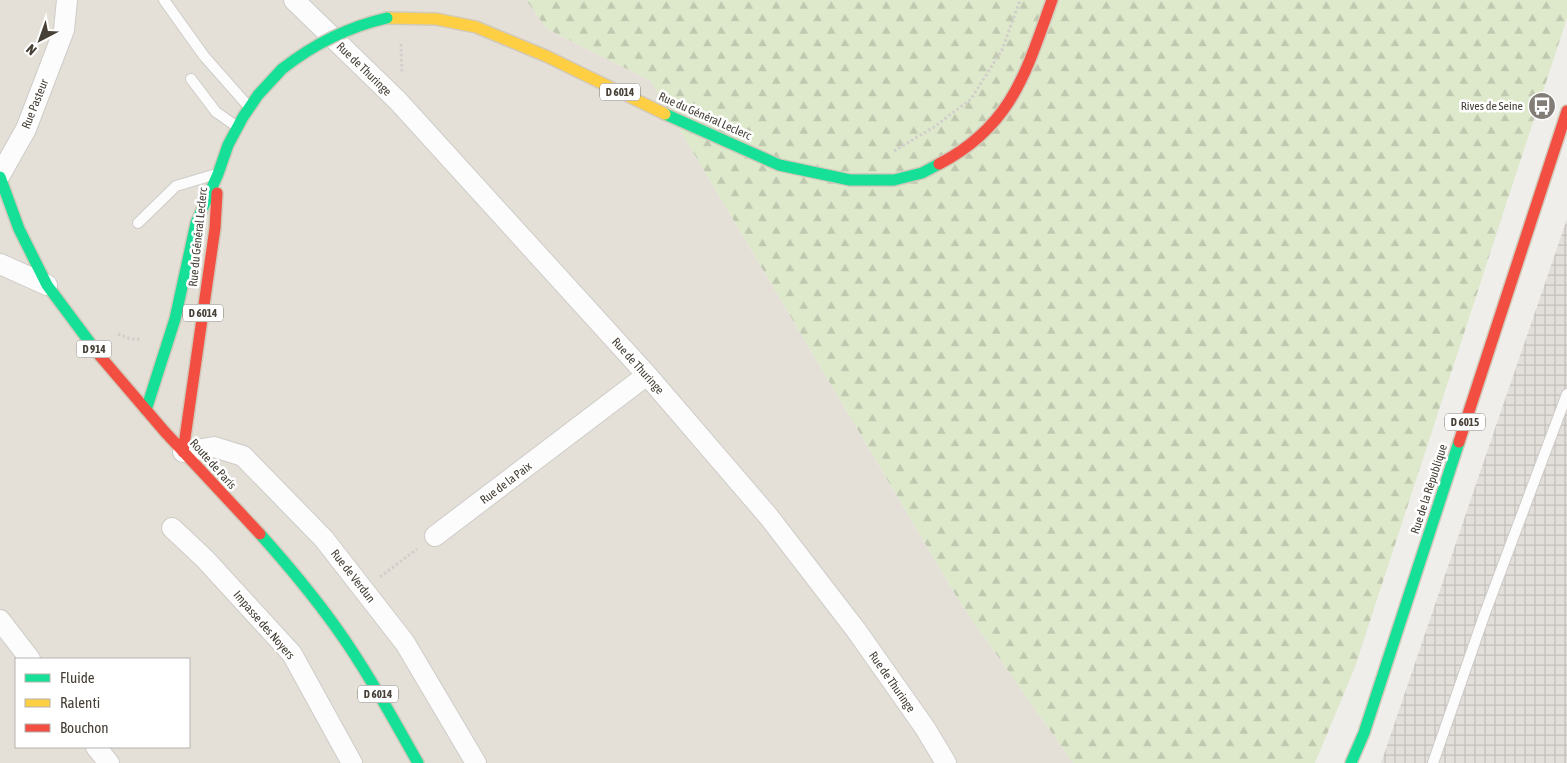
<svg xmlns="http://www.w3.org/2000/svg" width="1567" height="763" viewBox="0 0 1567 763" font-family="'Asap Condensed',sans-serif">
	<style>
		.residential { fill: #e4e0d8; fill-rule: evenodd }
		.industrial { fill: url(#industrial-grid) }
		.forest { fill: url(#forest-firs) }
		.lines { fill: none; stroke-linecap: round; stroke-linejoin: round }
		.lane-casing { stroke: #ceccc8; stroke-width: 12 }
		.street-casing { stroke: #ceccc8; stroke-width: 22 }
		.fast-casing { stroke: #d1c9b9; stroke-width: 14 }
		.slow-casing { stroke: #d1c9b9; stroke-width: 14 }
		.jam-casing { stroke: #d1c9b9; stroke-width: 14 }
		.path { stroke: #d1cecb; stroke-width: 3; stroke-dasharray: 2.5 2.5; stroke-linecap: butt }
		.lane { stroke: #fdfcfc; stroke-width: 10 }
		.street { stroke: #fdfcfc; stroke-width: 20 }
		.fast { stroke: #16e098; stroke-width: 11 }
		.slow { stroke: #ffcf43; stroke-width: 11 }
		.jam { stroke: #f24e42; stroke-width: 11 }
		.fast-bridge-casing { stroke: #d1c9b9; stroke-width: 14; stroke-linecap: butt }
		.fast-bridge { stroke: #16e098; stroke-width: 11 }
		.labels { text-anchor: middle; stroke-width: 5; stroke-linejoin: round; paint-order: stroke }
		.shield { fill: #fff; stroke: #7e7973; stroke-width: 1 }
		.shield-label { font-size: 11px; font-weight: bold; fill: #464037 }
		.street-label { font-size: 12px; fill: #464037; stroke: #fff }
		.poi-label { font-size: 12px; fill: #464037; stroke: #fff; text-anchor: end }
	</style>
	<defs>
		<pattern id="industrial-grid" width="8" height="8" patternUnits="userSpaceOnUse" patternTransform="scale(1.25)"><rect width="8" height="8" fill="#e2deda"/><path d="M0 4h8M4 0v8" fill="none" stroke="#c3c0bc"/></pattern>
		<pattern id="forest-firs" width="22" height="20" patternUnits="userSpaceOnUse" patternTransform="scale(1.25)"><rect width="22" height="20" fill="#dee9cc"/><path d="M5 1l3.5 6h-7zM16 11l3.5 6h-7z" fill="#c0c9b0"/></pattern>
	</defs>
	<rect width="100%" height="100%" fill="#f0eeeb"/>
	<path class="residential" d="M0,0h526l21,29 104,52 310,523 112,159h-1073zM16,659h173v88h-173z"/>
	<path class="industrial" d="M1567,219v544h-186l108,-317z"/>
	<path class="forest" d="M526,0h1041v18l-212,649 -40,96h-242l-112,-159 -310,-523 -104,-52z"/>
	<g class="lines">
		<g class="lane-casing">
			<path id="lane" d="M164,0l40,56 45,51
				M191,79l25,33 20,14
				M138,223l38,-37 37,-11
				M1433,763l52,-150 82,-219"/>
		</g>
		<g class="street-casing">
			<path id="street" d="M294,0l104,101 249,274 122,142 87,113 69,98 21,35
				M0,175l26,-46 38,-99 3,-30
				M0,264l47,21
				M183,452l31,-5 29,9 81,83 81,104 71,120
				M172,528l33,31 87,95 60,109
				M435,536l212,-161
				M0,620l30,39
				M96,747l13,16"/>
		</g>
		<g class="fast-casing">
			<path id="fast" d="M665,114l114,51 71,15h44l28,-7 17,-9
				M0,177l19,52 28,56 53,71
				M146,410l29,-91 21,-96 22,-49 10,-29 15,-28 15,-22 24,-26
				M260,534c26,29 52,60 75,92 31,43 57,91 83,137
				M1351,763l13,-30 95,-291"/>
		</g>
		<g class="slow-casing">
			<path id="slow" d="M387,18l49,1 40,8 70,29 119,58"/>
		</g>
		<g class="jam-casing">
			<path id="jam" d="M939,164c73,-38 87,-92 113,-164
				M100,356l65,76 95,102
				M1459,442l108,-331
				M183,452l32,-224 2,-35"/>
		</g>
		<path class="path" d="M401,44l1,28
			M894,151l40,-24 37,-28 31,-49 18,-50
			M118,334l13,5h10
			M380,577l37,-28"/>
		<use href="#lane" class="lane"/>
		<use href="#street" class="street"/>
		<use href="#fast" class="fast"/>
		<use href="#slow" class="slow"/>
		<use href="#jam" class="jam"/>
		<g class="fast-bridge-casing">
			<path id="fast-bridge" d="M282,69c32,-25 65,-42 105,-51"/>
		</g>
		<use href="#fast-bridge" class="fast-bridge"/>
	</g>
	<defs>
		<g id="bus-disc" transform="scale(1.4375)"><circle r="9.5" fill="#827d76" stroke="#fff"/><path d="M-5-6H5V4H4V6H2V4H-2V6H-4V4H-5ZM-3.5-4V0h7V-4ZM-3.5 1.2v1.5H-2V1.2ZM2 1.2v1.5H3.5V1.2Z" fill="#fff"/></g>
	</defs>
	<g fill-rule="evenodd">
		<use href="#bus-disc" x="1542" y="106"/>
	</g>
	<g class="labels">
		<g class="shield">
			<rect x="600" y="83.5" width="40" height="17" rx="4"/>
			<rect x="183" y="304.5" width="40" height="17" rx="4"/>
			<rect x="76.5" y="340.5" width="35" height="17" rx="4"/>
			<rect x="1445" y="413.5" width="40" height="17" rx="4"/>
			<rect x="358" y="685.5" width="40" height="17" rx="4"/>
		</g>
		<g class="shield-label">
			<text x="620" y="96">D 6014</text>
			<text x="203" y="317">D 6014</text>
			<text x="94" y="353">D 914</text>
			<text x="1465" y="426">D 6015</text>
			<text x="378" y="698">D 6014</text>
		</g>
		<g class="street-label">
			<text transform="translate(364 69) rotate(44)" y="4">Rue de Thuringe</text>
			<text transform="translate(35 104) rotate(-68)" y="4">Rue Pasteur</text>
			<text transform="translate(705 116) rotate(24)" y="4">Rue du Général Leclerc</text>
			<text transform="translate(198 237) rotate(-84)" y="4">Rue du Général Leclerc</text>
			<text transform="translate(638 366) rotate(48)" y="4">Rue de Thuringe</text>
			<text transform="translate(213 464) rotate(48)" y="4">Route de Paris</text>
			<text transform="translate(506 483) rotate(-37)" y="4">Rue de la Paix</text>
			<text transform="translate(1429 489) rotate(-72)" y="4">Rue de la République</text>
			<text transform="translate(353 576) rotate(52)" y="4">Rue de Verdun</text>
			<text transform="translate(264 625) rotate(49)" y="4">Impasse des Noyers</text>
			<text transform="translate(892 682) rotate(55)" y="4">Rue de Thuringe</text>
		</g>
		<g class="poi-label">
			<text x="1523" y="110">Rives de Seine</text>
		</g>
	</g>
	<rect x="15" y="658" width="175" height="90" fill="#ffffff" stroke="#b5b3af"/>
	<rect x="25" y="674" width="25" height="8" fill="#16e098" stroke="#b5b3af"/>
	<text x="60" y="683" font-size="15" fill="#464037">Fluide</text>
	<rect x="25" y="699" width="25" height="8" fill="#ffcf43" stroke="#b5b3af"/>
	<text x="60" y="708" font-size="15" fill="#464037">Ralenti</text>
	<rect x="25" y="724" width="25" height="8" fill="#f24e42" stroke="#b5b3af"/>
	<text x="60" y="733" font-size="15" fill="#464037">Bouchon</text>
	<g transform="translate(40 40) rotate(221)" stroke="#ffffff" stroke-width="4" paint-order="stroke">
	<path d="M0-4L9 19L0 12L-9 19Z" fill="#464037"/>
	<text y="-8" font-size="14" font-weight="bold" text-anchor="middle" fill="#464037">N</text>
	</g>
</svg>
